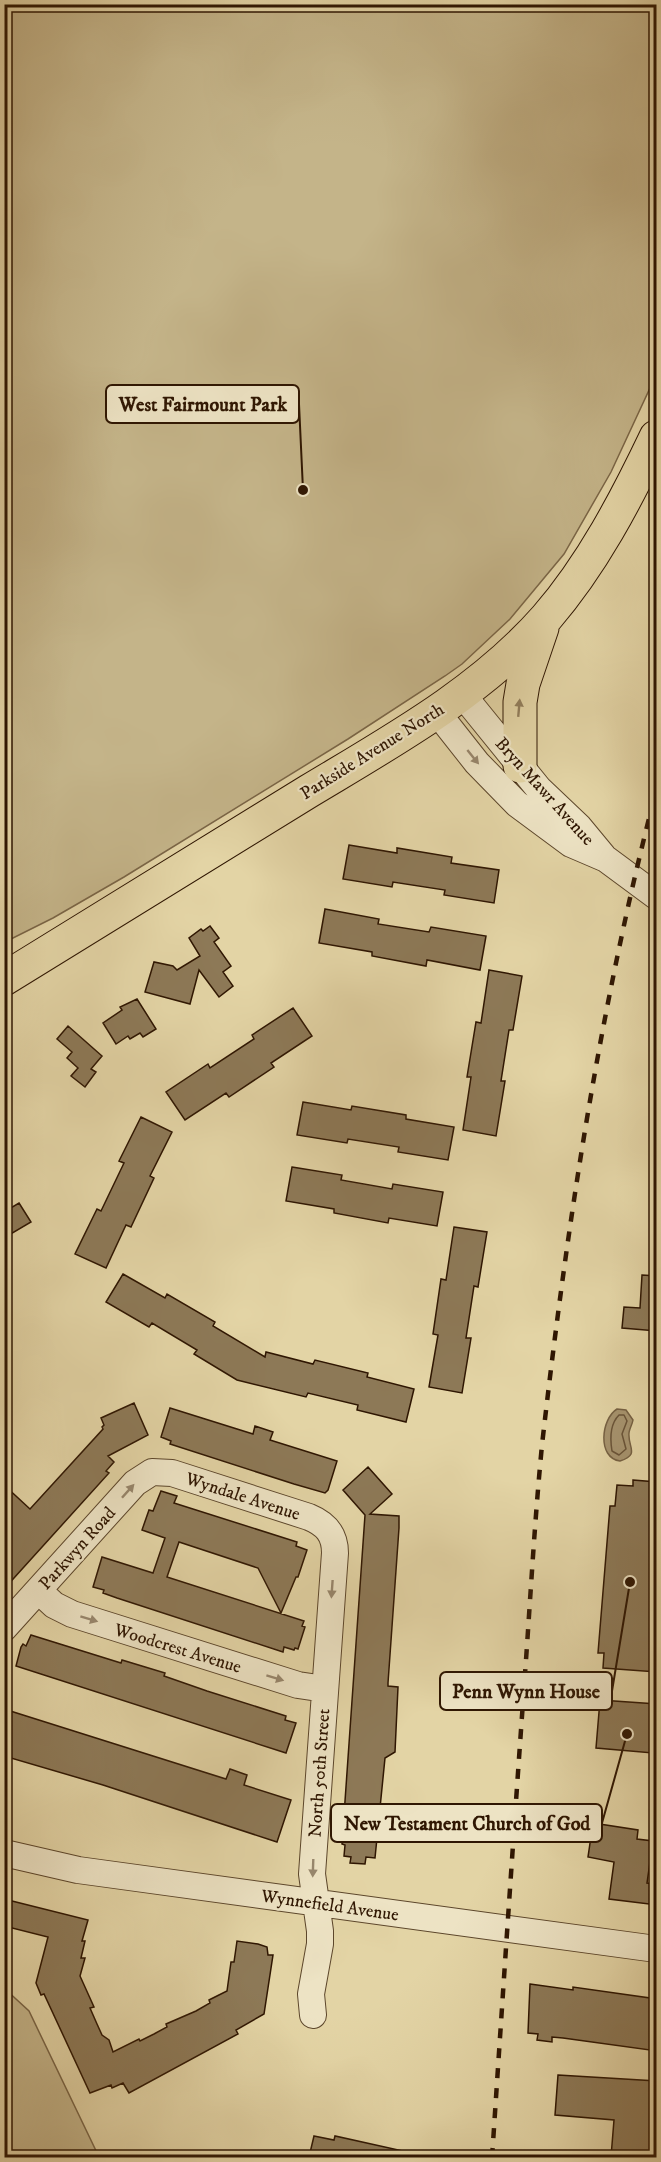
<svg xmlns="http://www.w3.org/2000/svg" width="661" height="2162" viewBox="0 0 661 2162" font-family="'IM FELL DW Pica',serif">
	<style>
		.green { fill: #c4b489; stroke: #7a6546; stroke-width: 1.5 }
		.water { fill: #a6936e; stroke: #766143; stroke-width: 1.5 }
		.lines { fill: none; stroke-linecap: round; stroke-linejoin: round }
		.shore { stroke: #6a5438; stroke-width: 1.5 }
		.building { fill: #8d7957; stroke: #2f1602; stroke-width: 1.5 }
		.minor-casing { stroke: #5c462b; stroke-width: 28 }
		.major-casing { stroke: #2f1602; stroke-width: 35 }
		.minor { stroke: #ede3c4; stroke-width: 26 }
		.major { stroke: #e3d4a5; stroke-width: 33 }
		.rail { stroke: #2f1602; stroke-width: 4.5; stroke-dasharray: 10 10; stroke-linecap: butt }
		.oneway { fill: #927e5c }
		.oneway2 { fill: #98876d }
		.labels { text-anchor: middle; stroke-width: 4.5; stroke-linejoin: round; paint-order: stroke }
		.street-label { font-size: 18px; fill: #2f1602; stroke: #ede3c4 }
		.leader { fill: none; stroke: #2f1602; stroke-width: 2 }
		.callout-dot { fill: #2f1602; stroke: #ede3c4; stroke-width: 2 }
		.callout { fill: #ede3c4; stroke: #2f1602; stroke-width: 2 }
		.callout-label { font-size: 20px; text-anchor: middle; font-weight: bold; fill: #2f1602 }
	</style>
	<rect width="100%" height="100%" fill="#e3d4a5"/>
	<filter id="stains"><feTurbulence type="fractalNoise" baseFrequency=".00333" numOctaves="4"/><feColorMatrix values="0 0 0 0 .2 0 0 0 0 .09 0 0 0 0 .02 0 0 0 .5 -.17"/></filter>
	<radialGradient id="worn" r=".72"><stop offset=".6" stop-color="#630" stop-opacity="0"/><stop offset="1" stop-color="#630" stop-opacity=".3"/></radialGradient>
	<path class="green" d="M5,4l651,1v370l-45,97 -47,82 -54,65 -48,45 -17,12 -97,63 -224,138 -71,41 -48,24z
		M4,1988l25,23 70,146h-94z"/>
	<path class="water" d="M617,1409l9,1 7,10c-1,6 -5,10 -4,16 0,12 10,19 -9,25 -23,-3 -19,-42 -3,-52z"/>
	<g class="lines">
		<path class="shore" d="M619,1415h5l3,6 -5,13 4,15 -7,6 -7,-4c-2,-12 -2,-27 7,-36z"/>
	</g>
	<path class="building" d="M349,845l48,8v-5l55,9 -1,6 48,7 -5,33 -50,-8 1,-5 -52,-8 -1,5 -49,-8z
		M325,909l54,10 -1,5 51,8 2,-5 55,9 -6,34 -53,-10 -1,6 -54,-10v-4l-53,-9z
		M210,926l9,12 -5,4 17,24 -8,6 10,14 -14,11 -20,-27 -9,34 -45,-12 9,-30 19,4 4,4 23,-14 -11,-18 12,-9 2,2z
		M489,970l33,6 -9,54h-4l-8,51h4l-9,55 -33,-6 8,-53h-4l9,-55 5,1z
		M137,999l19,30 -13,8 -3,-4 -10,6 -2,-3 -12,8 -13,-21 19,-13 -2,-3z
		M293,1008l19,28 -41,27 3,4 -45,30 -3,-4 -41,27 -19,-28 42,-28 2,4 44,-29 -2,-4z
		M68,1026l34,30 -11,13 5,3 -11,15 -14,-11 7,-8 -11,-10 5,-6 -15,-13z
		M303,1102l48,8 1,-4 54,9v4l48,8 -6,33 -50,-8 1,-5 -51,-8 -1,4 -50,-8z
		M141,1117l31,15 -22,44 4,2 -23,49 -5,-2 -20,43 -31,-14 22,-45 4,2 23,-48 -5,-2z
		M292,1167l50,8 -1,5 51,9 1,-5 50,8 -6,34 -48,-8 -1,5 -54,-10v-4l-48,-8z
		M19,1203l12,19 -27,16v-26z
		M454,1227l33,5 -9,55 -4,-1 -8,52h5l-9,55 -33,-6 9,-52 -5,-1 8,-55 5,1z
		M123,1274l42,24 2,-4 48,28 -2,4 52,31 1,-5 47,12 2,-4 53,13 -1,4 47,12 -8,33 -49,-12 1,-5 -50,-12 -2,4 -69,-17 -43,-26 3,-4 -45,-27 -3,4 -43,-25z
		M642,1275l15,1v55l-35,-3 2,-21 16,1z
		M134,1403l14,32 -40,21 6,6 -8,9 3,2 -105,116v-104l26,24 73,-80 -1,-2 2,-2 -3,-7z
		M170,1408l83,26 2,-8 18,6 -3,8 67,21 -9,29 -3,3 -31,-9 -124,-40 1,-3 -10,-4z
		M368,1467l24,27 -22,20 29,2v12l-11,155v3l10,1 -3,65 -10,6 -10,100 -9,-1 -1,7 -15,-1 1,-6 -7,-1 1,-11 -3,-1 23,-329 -22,-25z
		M633,1480l24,2v190l-54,-4 1,-15h-6l12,-147h5l2,-21 16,1z
		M161,1491l16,5 -3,7 123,39 -1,4 11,4 -9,27h-2l-15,36 -23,-45 -79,-26 -12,35 137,44 -2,5 3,1 -7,22 -3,-1 -1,2 -10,-3 -1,5 -166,-54 -14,-5 1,-3 -11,-3 9,-30 51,16 12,-35 -23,-8 7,-20 4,1z
		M31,1635l90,28 1,-3 43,13 -1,3 43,15 79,25 -1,4 11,3 -10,30 -270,-87 5,-19 2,-3 3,2z
		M600,1700l57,4v46h-4v3l-57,-5z
		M4,1709l222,70 4,-10 17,6 -3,10 47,15 -14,42 -174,-57 -99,-29z
		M593,1823l45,7 -1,9 16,2 -6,42 10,1v21l-48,-6 5,-37 -26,-5z
		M4,1899l84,21 -6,21h3l-4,17h4l-5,18 14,31 -4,1 7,16 5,11 7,5 4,12 26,-13 1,2 14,-7 13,-7 -1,-3 30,-13 14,-8 -1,-3 18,-9 4,-29h3l3,-21 21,3 9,3 1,8h5l-9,59 -28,16 2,4 -109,59 -6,-10 -11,5 -1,-3 -21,8 -46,-99 -3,1 -5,-12 12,-46 -44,-11z
		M530,1984l43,6v-3l84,12v52l-94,-13 -11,-1v5l-15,-2 1,-6 -10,-1z
		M558,2075l99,6v76h-46l3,-37 -59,-5z
		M314,2136l20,4 1,-4 68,15 -1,6h-93z"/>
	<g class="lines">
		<g class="minor-casing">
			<path id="minor" d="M462,694l77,95 40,38 24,29
				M436,711l41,52 40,41 54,40 35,15 50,37
				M39,1591l15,14 18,9 226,71 27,4
				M4,1628l131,-145 17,-11 20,1 137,44c17,7 26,17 26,36l-23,321 8,57v13l-9,50 2,21
				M4,1853l74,17 578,79"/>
		</g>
		<g class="major-casing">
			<path id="major" d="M520,766v-64l3,-18 19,-56
				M4,979c102,-63 204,-125 305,-188 83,-50 172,-99 237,-173 46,-53 80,-118 110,-181"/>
		</g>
		<use href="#minor" class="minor"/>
		<use href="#major" class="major"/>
		<path class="rail" d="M492,2158c11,-166 22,-332 34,-498 5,-72 9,-143 16,-215 25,-220 58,-439 114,-654"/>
	</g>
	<defs><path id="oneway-solid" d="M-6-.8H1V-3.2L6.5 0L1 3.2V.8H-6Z" transform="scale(1.5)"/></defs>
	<use class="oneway" href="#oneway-solid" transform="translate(519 708) rotate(-85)"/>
	<g class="oneway2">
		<use href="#oneway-solid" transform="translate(473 757) rotate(51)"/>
		<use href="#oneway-solid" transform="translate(128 1491) rotate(-48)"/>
		<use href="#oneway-solid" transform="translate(332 1589) rotate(94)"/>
		<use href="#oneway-solid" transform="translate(89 1619) rotate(17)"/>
		<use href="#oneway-solid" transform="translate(275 1678) rotate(17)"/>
		<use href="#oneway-solid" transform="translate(313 1868) rotate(92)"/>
	</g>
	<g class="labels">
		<g class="street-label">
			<text transform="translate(372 751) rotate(-32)" y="6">Parkside Avenue North</text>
			<text transform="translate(545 791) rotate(48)" y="6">Bryn Mawr Avenue</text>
			<text transform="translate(243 1496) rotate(18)" y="6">Wyndale Avenue</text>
			<text transform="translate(77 1548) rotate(-48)" y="6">Parkwyn Road</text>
			<text transform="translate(178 1648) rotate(17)" y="6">Woodcrest Avenue</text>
			<text transform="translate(319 1773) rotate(-86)" y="6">North 50th Street</text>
			<text transform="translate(330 1905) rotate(8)" y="6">Wynnefield Avenue</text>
		</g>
	</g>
	<path class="leader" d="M303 490L299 404M630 1582L612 1691M627 1734L602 1823"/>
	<g class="callout-dot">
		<circle cx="303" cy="490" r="6"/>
		<circle cx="630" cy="1582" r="6"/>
		<circle cx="627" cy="1734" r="6"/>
	</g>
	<g class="callout">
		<rect x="106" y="385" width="193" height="38" rx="6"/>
		<rect x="440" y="1672" width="172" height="38" rx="6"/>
		<rect x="331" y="1804" width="271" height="38" rx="6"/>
	</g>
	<g class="callout-label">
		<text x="203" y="411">West Fairmount Park</text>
		<text x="526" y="1698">Penn Wynn House</text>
		<text x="467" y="1830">New Testament Church of God</text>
	</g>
	<rect width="661" height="2162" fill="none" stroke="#e3d4a5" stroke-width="24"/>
	<rect x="6" y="6" width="649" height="2150" fill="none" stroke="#2f1602" stroke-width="3"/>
	<rect x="12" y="12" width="637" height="2138" fill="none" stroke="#2f1602" stroke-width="1.5"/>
	<rect width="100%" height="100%" filter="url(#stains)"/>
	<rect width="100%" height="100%" fill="url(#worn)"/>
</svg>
